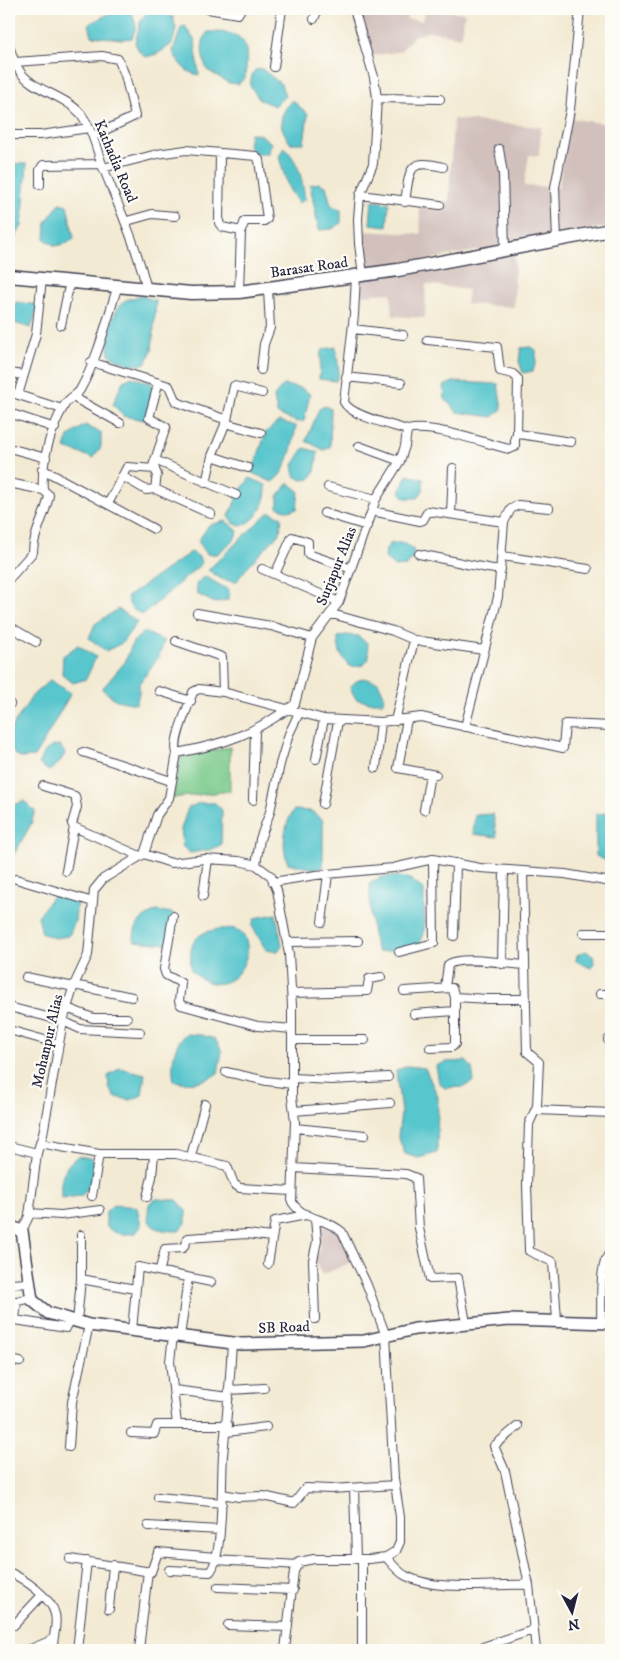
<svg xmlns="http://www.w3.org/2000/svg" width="620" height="1659" viewBox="0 0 620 1659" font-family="'IM FELL DW Pica',serif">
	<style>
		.industrial { fill: #d1c0bc }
		.green { fill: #78c98a; stroke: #4d7662 }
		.water { fill: #59c6cd; stroke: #3e7484 }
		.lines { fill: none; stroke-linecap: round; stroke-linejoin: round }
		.street-casing { stroke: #414052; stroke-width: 10 }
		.secondary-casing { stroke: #414052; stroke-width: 14 }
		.primary-casing { stroke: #414052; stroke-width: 15 }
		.street { stroke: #fff; stroke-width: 8 }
		.secondary { stroke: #fff; stroke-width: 11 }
		.primary { stroke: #fff; stroke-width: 12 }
		.labels { text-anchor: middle; stroke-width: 4.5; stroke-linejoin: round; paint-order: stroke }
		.street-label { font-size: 15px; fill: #22223b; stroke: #fdfcf7 }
	</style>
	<rect width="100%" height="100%" fill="#fdfcf7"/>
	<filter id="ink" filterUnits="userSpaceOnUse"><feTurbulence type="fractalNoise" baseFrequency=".02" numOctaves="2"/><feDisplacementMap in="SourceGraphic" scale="10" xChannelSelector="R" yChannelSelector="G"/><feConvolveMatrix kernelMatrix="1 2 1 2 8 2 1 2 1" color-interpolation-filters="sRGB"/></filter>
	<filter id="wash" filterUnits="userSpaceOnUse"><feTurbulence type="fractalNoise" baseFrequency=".0096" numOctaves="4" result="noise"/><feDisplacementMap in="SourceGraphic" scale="20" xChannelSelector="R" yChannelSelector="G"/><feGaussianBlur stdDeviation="1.12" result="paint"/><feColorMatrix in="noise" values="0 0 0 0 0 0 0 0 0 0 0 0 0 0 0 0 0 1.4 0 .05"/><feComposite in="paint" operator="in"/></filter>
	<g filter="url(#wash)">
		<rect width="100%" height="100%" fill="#f3ead3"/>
		<path class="industrial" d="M362,9h45v10l15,2 4,-12 39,4 -4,24 -31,-6 -16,5 -13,15 -29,5 -11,-35z
			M570,118l41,7v101l-245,45 -5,-40 60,3 -2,-32h30l4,-83 88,8 -2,29 -10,-1 -5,31 35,1 4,-37z
			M515,252l-1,55 -48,-3 2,-14 -42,-6 -1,34 -32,-2 -2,-23 -29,2 -1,-16z
			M318,1225l16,4 12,15 6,18 -30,13 -8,-15 6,-12z"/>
		<path class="green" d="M230,747v44l-57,7 7,-41z"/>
		<path class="water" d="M118,9h13l5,17 -4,12 -10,1 -30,-3 -3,-12z
			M147,12h14l12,5 3,12 -4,15 -15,10 -12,3 -6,-6 -4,-8 6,-23z
			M185,26l10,15 4,34c-14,-2 -21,-12 -26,-24l8,-23z
			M208,32c40,-1 41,11 37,46l-7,6 -9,-1 -22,-13c-5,-13 -8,-27 1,-38z
			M262,69l19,15 4,12 -10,10 -15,-6 -10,-14 2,-11 3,-5z
			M292,100l16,14 -4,29h-14c-12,-19 -12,-25 2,-43z
			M250,133l11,2 10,8 -3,11h-12l-8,-8z
			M284,147c15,15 18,31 21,52l-7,4 -10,-16 -9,-30z
			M9,163l18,1 -5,62 -7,11h-6z
			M319,183l7,3 5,19 10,5v13l-9,6 -13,1 -9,-45z
			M372,201l17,2 -2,23 -17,-2z
			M60,203l7,2 7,33 -9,6 -10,2 -10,-7 1,-17z
			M142,296l14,5 -4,49 -6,13c-13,5 -26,-1 -37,-9 -2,-16 2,-44 17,-54 4,-2 12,-3 16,-4z
			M16,302l22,3 -7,23 -21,-6z
			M336,347l3,25 -3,9 -17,-2 2,-27 3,-3z
			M530,347l6,3v12l-3,9 -10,2 -4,-12 2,-13z
			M132,377l19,6 3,6 -10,31 -21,-4 -10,-12 10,-23z
			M453,382l45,2 4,25 -9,8 -36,-5 -12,-13 -1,-13z
			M283,385l18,3 9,6 -6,27 -7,1 -20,-8 -3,-17z
			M325,406l6,3 -1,38 -6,3 -18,-9 13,-32z
			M279,421l17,5c-3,17 -8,47 -24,56l-20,-9 14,-41z
			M85,425l16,8v14l-8,11 -28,-10 4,-12z
			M304,448l14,4 -3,19 -5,8 -8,1 -7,-4 -2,-11z
			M407,475l16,4v11l-5,8h-13l-5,-6z
			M250,478l16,7c1,17 -8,36 -25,41l-8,-3 -4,-7 11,-25z
			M289,483l10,8 -2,18 -9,2 -10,-4v-11z
			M269,512l13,5 -2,16 -31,32 -13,17 -15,-3 -13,-9z
			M226,521l12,10 -4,9 -17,14h-10l-9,-13 11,-16z
			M391,543h12l10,6v9l-7,8 -12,1 -9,-9 1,-9z
			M191,552l7,4 4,7 -58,51c-11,-2 -15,-7 -17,-17z
			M204,576l25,14 -1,10 -13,3 -18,-9 -1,-10z
			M118,609l19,13 -15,21 -16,8 -17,-13 6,-14z
			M144,632l20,9 -5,15 -20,28v9l-3,11 -20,-4 -14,-11 23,-27 8,-20z
			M346,635l12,1 9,7 2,16 -6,6 -12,2c-10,-9 -13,-16 -13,-30z
			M78,645l18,12 -10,22 -13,4 -11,-9 1,-18z
			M363,678l15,4 6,13 -1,7h-15l-12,-3 -6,-11 5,-6z
			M50,680l21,13c-13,21 -23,43 -37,64l-14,1 -11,-9v-17l24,-37z
			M60,745l5,9 -7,10 -9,7 -10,-7c3,-12 9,-18 21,-19z
			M24,801l11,10 -4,13 -18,32 -4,1v-50z
			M608,801h3v62l-15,-7v-42l13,-1z
			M199,803h16l7,7 -1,35 -12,5 -19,3 -7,-6 -2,-18 7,-21z
			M294,810l17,1 12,9v47l-9,2 -26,-6c-7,-15 -4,-39 6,-53z
			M493,814l4,23 -24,-3 2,-19z
			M394,876l16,3 14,11v44l-6,13 -40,5c-8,-17 -8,-50 -8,-69l12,-6z
			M55,893l22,7 -2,21 -6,15 -15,2 -12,-5 -4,-17z
			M157,911l16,2 3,12 -9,19 -33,-3c0,-18 7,-23 23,-30z
			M276,914l6,31 -4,6 -12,-1 -14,-24 3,-8z
			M219,929c4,0 11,-1 16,0 31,11 -2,84 -44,41 -2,-25 1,-37 28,-41z
			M586,951l7,5 1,7 -3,5 -15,-7 1,-6z
			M185,1034l16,1 14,4 7,12 -4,22c-15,10 -26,11 -44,8 -3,-16 -1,-35 11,-47z
			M466,1061l6,7 2,13 -11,6 -18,1 -6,-5 -3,-17 10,-4z
			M407,1066l18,2 13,29 -1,56 -19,5 -13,-4 -7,-18 3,-23 -5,-42z
			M120,1068l25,6 -3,21 -11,5 -16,-3 -6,-9 -1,-12z
			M78,1156l14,2c3,16 1,27 -11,38l-19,2c-4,-16 2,-33 16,-42z
			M156,1199l21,1 9,10v13l-7,8c-21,0 -35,-2 -30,-27z
			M113,1205l24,2 4,19 -5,7c-12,2 -21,2 -30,-7v-14z"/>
	</g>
	<g filter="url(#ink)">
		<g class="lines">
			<g class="street-casing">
				<path id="street" d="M208,9l30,5 3,-5
					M354,9l20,68 3,21 -4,66 -13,31 -2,24 1,25 4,31
					M314,19l4,-10
					M9,46c3,8 5,17 10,24 12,20 46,25 62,44 12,16 15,35 22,53 17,43 33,77 44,122
					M15,62l87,-6 16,3 7,16 10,41 -42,20
					M274,67l8,-58
					M377,98l63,1
					M9,135h32l48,-7
					M499,149l4,25 2,75
					M220,154l-1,69 3,4 19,4 -2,61
					M103,168l54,-14 29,-4 70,6 3,4 8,59 -3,2h-19l-4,10
					M40,185v-15l3,-5 59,-1
					M360,195l80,10
					M405,202c5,-32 2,-44 38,-35
					M127,221l25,-7 23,2
					M557,240l-2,-53 15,-77 10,-101
					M61,325l9,-44
					M353,329l50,6
					M427,340l70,7 3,24 13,3 5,5 -1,56
					M91,362l78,24 7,16 51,18
					M261,370l3,-26 6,-16 -2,-39
					M9,373l15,2
					M346,377l55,6
					M158,384l-9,34 17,9 -13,39 4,8 -2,15 56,25
					M9,392l53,17
					M18,395l18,-61 6,-55
					M73,397l47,26
					M9,413l46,15
					M225,423l36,10
					M408,430c24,-6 76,13 101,19l6,-2v-10l4,-3 52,8
					M359,446l41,15
					M9,448l37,10
					M212,456l36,12
					M155,460l81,35
					M42,469l112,60
					M122,476l24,14 9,-1
					M9,483l34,7
					M206,483l6,-27 15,-36 7,-34 28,7
					M328,487l48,12
					M108,504l19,-37 28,2
					M372,511l48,10 3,-1 5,-9 76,11
					M324,513l43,13
					M451,514l2,-46
					M419,554c28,5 54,13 82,16
					M502,556l86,13
					M262,569l77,33
					M275,574l17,-37 16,5v12l44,15
					M9,579l24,-27c0,-19 13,-37 16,-57l-6,-5c-2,-27 7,-60 21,-84 3,-7 12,-10 16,-16 18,-32 27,-70 38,-105
					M197,613l74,13 41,12
					M332,614l61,17 21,9
					M9,626l27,16
					M176,641l46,16 1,35 101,27 57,3 40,-5 142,31 2,-24 46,2
					M159,691l32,10
					M9,704h1
					M407,719l-9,49 38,7
					M395,721l19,-81 70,10
					M465,727l33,-130 6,-75 7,-13 7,-4 31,3
					M83,752l88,29
					M177,753c-5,-13 12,-47 16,-61l6,-3 24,3
					M316,759l8,-40
					M376,768l5,-46
					M43,786l32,10 2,11 -5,17 2,3 66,29
					M253,800l2,-69
					M323,804l15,-83
					M424,810l6,-36
					M144,854l27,9 34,-4 34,2 17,4 15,11 6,14 12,64 3,52v91l3,24 -3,81c11,18 35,16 50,30l25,53 19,51 8,142 6,39v25l-4,9 -10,6 -17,2h-55l-15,3 -5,9 -9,79
					M144,854l13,-39 12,-17 8,-45c49,-9 78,-20 118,-49l17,-66 27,-36 37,-103 24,-38 5,-15 2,-16c-14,-5 -57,-14 -63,-28l10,-87 2,-39
					M256,865l4,-26 10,-27 10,-48 9,-30 10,-21
					M66,871l8,-44
					M523,871l4,181 12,10 -2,44 -8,18 -2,60 2,67 24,11 4,58
					M16,879l77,23
					M273,882l43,-7 77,-7 40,-9 47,9 85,6 46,8
					M203,896l5,-37
					M173,916l-9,53 2,6 15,8 -2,18 2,4 77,21 34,3
					M322,922l6,-48
					M583,933h28
					M454,936l2,-73
					M287,942l71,-1
					M399,952l35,-9 -1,-84
					M502,964l2,-94
					M26,977l48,10
					M74,985l58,12
					M445,987l3,-22c11,-10 60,-1 76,0
					M404,991l48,-3 3,9v47l-3,3 -22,1
					M292,993l75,-2 2,-12 12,-2
					M600,994h11
					M455,997l33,2h37
					M9,1007l54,14 17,8 60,3
					M67,1008l26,10h34
					M414,1014l41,-3
					M9,1030l50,14
					M292,1040h73
					M608,1040h3
					M226,1072l41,9 25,3
					M292,1078l40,2 56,-3
					M536,1110l75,3
					M294,1111l96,-8
					M295,1128l70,7
					M40,1143l59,11h77l51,12 7,18 6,4 52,3
					M9,1146l28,7
					M191,1156l14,-52
					M293,1168l113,6 10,4 3,50 11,51 28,-1 8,45
					M92,1196l7,-42
					M147,1197l5,-20 2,-23
					M29,1213l32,2 39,-5
					M315,1219l2,22 -4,19 2,59
					M22,1231l7,-15 8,-63 6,-19 20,-113 11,-36 14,-30 6,-65 9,-11 41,-25
					M268,1264l7,-43 31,-6
					M160,1269l5,-20 18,-1 5,-10 59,-4 24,3
					M81,1279l54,10
					M9,1284l21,-1
					M32,1298l-15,3 -2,19 51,8 4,-7
					M77,1322l4,-43v-44
					M601,1322c1,-16 -3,-61 10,-70
					M132,1330l6,-63 73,15
					M173,1336l-3,25 7,64
					M180,1337l8,-59
					M9,1360l11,2
					M174,1390l55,7
					M230,1390l34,-2
					M518,1426l-24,20 11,25 24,114 7,65
					M227,1432l39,-5
					M131,1433l23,1 3,-9h71
					M69,1447l3,-45 17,-77
					M354,1488l2,71
					M222,1494l17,3 24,-1 31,7 12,-15 25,1 64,-4
					M158,1497l64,6
					M148,1526l72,4
					M386,1557c6,7 12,15 20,19 34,17 86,7 123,9
					M70,1559l81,13 7,-20 58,5
					M215,1560l83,5
					M169,1570l41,2c14,-17 11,-92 13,-117 4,-38 7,-74 9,-112
					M9,1572c15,7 42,25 46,42 3,11 -3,25 -2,36
					M218,1587l75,3
					M109,1609l4,-44
					M14,1625l28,-30
					M228,1625l60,2
					M28,1650l24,-10
					M77,1650l10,-89
					M139,1650l9,-79
					M362,1650v-91
					M474,1650l59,-20"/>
			</g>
			<g class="secondary-casing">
				<path id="secondary" d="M9,1226l13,5 10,69 16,13 41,12 152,19 123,-3 51,-12 94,-9 102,3"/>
			</g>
			<g class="primary-casing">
				<path id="primary" d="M9,276l182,17 48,-1 159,-22 213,-40"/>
			</g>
			<use href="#street" class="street"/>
			<use href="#secondary" class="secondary"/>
			<use href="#primary" class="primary"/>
		</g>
	</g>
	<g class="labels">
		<g class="street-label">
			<text transform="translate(116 161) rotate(67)" y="5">Kathadia Road</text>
			<text transform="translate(309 267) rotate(-8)" y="5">Barasat Road</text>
			<text transform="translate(336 566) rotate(-68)" y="5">Surjapur Alias</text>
			<text transform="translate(47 1041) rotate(-77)" y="5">Mohanpur Alias</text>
			<text transform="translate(284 1327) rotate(-2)" y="5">SB Road</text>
		</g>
	</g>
	<rect width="620" height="1659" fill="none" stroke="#fdfcf7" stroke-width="30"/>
	<g transform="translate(572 1612) rotate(173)" stroke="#fdfcf7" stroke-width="4" paint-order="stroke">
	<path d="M0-4L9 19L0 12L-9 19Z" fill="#22223b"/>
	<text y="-8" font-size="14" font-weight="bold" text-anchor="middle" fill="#22223b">N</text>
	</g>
</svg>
